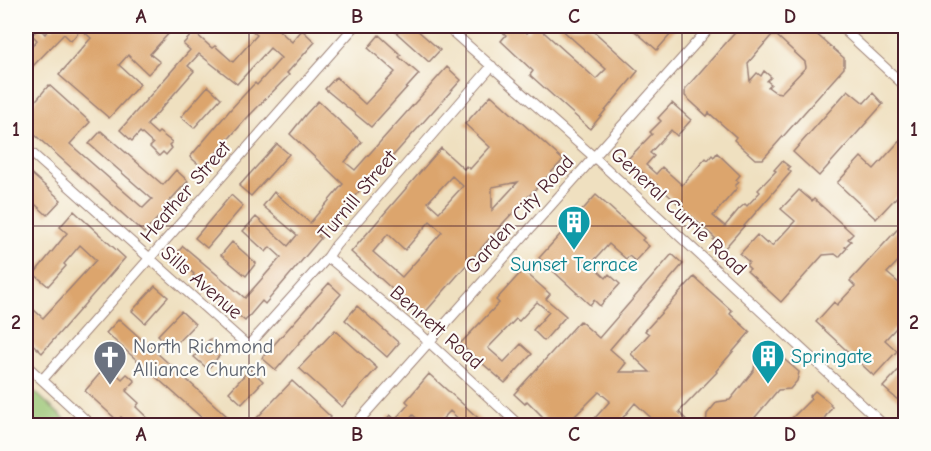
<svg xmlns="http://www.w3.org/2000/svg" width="931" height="451" viewBox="0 0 931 451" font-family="'Comic Neue',sans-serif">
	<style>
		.green { fill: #99c472; stroke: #72724e; stroke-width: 1.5 }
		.building { fill: #dca56d; fill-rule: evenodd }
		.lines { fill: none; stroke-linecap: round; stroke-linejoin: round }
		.minor-casing { stroke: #9c8076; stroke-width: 11 }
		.minor { stroke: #fff; stroke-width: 9 }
		.grid { fill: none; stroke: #4a1f2b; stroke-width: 1.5; stroke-opacity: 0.55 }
		.labels { text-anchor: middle; stroke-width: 4.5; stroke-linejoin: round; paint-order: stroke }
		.street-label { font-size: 20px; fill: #4a1f2b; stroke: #fdfcf7 }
		.culture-label { font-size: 20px; fill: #0d838f; stroke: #fdfcf7 }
		.worship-label { font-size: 20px; fill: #5b616d; stroke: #fdfcf7; text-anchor: start }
		.neatline { fill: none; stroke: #4a1f2b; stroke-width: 2 }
		.grid-label { font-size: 20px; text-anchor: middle; font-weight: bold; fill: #4a1f2b }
	</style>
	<rect width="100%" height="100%" fill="#fdfcf7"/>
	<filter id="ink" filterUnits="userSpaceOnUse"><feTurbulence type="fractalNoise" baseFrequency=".0167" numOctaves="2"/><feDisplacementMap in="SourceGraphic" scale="12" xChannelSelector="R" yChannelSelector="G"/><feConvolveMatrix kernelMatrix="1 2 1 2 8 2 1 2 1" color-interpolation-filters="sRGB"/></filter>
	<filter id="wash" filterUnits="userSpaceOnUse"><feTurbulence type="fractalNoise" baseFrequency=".008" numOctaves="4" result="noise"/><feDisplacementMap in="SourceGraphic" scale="24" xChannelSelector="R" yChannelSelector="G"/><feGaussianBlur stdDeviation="1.35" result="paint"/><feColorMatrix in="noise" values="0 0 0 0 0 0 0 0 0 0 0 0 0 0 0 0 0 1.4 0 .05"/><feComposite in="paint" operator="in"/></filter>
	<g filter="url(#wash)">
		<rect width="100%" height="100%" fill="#efe0c0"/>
		<path class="green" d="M26,384l45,41h-45z"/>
		<g id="blocks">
			<path class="building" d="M56,26h107l7,6 -20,22 10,8 -12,12 -20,-19 -9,10 21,19 -31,34 -50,-43 32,-37 -10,-9 -10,12 -7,-7 -33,34 -5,-5v-9l11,-14 -5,-5 7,-7 6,6 5,-7 2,2z
				M247,26h27l18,16 10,-12 13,12 -28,31 2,2 -43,44 -43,49 -13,-11 40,-47 25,-27 2,2 24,-27 -11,-10 -33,36 -38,-30 -11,12 6,5 -47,54 10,9 2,-2 13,10 -3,3 3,3 -6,7 -3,-3 -4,4 -9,-9 3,-3 -13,-12 -8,9 -12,-11 70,-80 -7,-6 11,-12 18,16 3,-2 18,16 24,-27z
				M389,26h30l-3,3 24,21 -11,12z
				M495,26h24l8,7 6,-7h4l59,53 10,-10 -48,-43h30l50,45 -48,58 -60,-54 3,-4 -32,-30 5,-6z
				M629,26h49l-21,24z
				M741,26h66l37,32v10l-81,91h-8l-21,-19 2,-3 -27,-24 -2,3 -22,-20v-7zM771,36h6l28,26 1,5 -25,26 -6,-1 -7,-5 3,-3 -4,-3 4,-4 -7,-6 -3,5 -4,-3 -7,8 -2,-18z
				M379,35l22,20 -2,2 20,17 -48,53 -46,-38 11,-12 29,27 30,-32 -27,-24z
				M447,67l14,13 -86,96 -1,-1 -56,61 3,2 -56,66 -3,-3 -17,20 -52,-45 1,-2 -20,-17 9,-11 62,52 36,-41 -11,-10 -4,5 -23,-21 13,-14 32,29 9,-11 -34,-29 11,-14 36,31 33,-39 -53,-50 16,-20 12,-13 44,41 -17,20 10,8z
				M49,85l41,37 -20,22 73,64 9,-9 -63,-55 12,-13 62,54 13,-15 12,11 -24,26 2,2 -22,24 -118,-106v-15z
				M208,86l13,12 -27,30 -13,-11z
				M848,90l16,13 9,-10 10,11 -64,72 -26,-24z
				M491,95l72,65 -58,61 -83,95 -71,-64 90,-104 23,21 2,-3 4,3 20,-22 -25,-23zM452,176l11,10 -24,26 -11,-10zM518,182l-26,28v-23zM430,221l12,11 -40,45 -29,-25 15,-18 17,16z
				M672,103l19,17 -14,16 -6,-6 -21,23 4,3 -8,9 10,9 6,-7 20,18 24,-27 2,2 4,-5 2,2 3,-4 23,22 -4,5 3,2 -4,4 2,2 -24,28 12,10 14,-17 6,-5 2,2 13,-14 -2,-2 18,-19 -2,-1 8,-9 8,6 -2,2 3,3 -67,77 -11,-9 2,-2 -52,-48 -22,-19 -3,2 -13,-11 27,-28 -2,-2 11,-11 -3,-3z
				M906,134v53l-30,32 -39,-36 24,-26 13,12z
				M277,144l12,10 -38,42 -12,-10z
				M26,169l35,31 -14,15 -21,-19z
				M799,190l13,11 2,-2 39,35 -5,5 3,2 -6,6 2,1 -8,9 -4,-3 -12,1 -42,47 -34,-31 3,-2 -4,-4 3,-3 -9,-8 17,-19 10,9 1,-2 4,4 23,-25 -14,-12z
				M231,195l12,11 -36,42 -12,-10z
				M596,195l48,43 -2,2 7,6 -14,15 -6,-5 -3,3 -17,-15 -18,20 15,14 3,-4 11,10 -20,22 -6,-6 -4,5 -51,-47z
				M74,211l51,47 -83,95 -16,-15 4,-6 -4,-4v-25l17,15 53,-58 -16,-15 -16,19 2,2 -18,20 -14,-12 33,-41 -7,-6z
				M906,220v33l-19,20 19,16v28l-21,23 12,11 -23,25 -58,-54 18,-20 3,3 18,-19 -5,-5z
				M232,242l24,21 -10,13 -25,-21z
				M672,254l11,10 -73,85 16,14 -7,9h31l-19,-18 18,-20 -4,-3 49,-54 38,34 -2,3 20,18 -34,39 1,1 -38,40 13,14h-23l-4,-4 -5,4 -25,-23 -19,23h-28l22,-25 -11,-9 -29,29 5,5h-23l-25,-25 -2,3 -11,-10 66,-73 19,17z
				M523,270l27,24 -4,5 20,17 -22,25 -11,-11 16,-18 -12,-10 -18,19 -3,-2 -28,29 16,14 17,-18 11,10 -27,29 -45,-39 39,-41 -3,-3z
				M329,283l12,11 -65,76 -14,-12z
				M155,286l13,11 -23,26 -13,-12z
				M357,306l42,37 -12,14 -42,-37z
				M181,311l14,13 -23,24 -14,-13z
				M119,319l38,34 81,73h-27l-72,-64 -33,-29z
				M335,330l42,38 -35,39 -43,-39z
				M210,339l14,11 -16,19 -14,-12z
				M765,343l34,29 -2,9 -7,8 -12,1 -26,31 1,5h-47l1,-12 10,-12 13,-2 24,-30 3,-18z
				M906,362v45l-23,-20z
				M107,365l15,14 5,-5 8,7 -9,10 13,12 -3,4 20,19h-24l-11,-9 -3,4 -33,-30z
				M250,369l13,12 -21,23 -13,-12z
				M429,374l37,33 21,19h-21l-16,-15 -14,15h-11l-12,-11 -9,11h-23l9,-11 5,4 4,-4 10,-11 -3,-3z
				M292,381l39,36 -7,9h-63l-6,-6z
				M815,391l16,13 -1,1 2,2 -13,19h-35l27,-27 -2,-2z"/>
		</g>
	</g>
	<g filter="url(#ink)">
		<use href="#blocks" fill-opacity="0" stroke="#9c8076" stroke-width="1.5"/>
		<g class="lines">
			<g class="minor-casing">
				<path id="minor" d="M446,26l148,131 291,269
					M840,26l66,61
					M26,148l222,198 80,-89 8,-12 156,-179
					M328,257l91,76 101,93
					M26,365l66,61
					M42,380l313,-354
					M354,426l357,-400"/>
			</g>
			<use href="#minor" class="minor"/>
		</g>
	</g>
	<path class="grid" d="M249,26v400M466,26v400M682,26v400M26,226h880"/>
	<defs>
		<g id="building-pin" transform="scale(1.725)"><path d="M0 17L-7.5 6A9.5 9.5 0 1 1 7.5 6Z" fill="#0f9aa8" stroke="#fdfcf7"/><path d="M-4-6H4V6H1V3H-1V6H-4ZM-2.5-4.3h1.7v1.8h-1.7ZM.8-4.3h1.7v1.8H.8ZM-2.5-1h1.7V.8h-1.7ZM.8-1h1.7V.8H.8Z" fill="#fff"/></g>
		<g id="church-pin" transform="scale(1.725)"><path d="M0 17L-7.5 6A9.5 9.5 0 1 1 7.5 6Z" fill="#6b7280" stroke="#fdfcf7"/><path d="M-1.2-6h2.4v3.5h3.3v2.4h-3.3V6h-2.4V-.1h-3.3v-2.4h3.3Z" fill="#fff"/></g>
	</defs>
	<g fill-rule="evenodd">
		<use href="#building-pin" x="574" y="222"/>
		<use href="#building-pin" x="768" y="356"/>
		<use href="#church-pin" x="110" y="357"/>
	</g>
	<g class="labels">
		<g class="street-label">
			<text transform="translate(185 191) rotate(-49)" y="7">Heather Street</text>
			<text transform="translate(357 195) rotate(-50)" y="7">Turnill Street</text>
			<text transform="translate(679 211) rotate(43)" y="7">General Currie Road</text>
			<text transform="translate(519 214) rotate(-48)" y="7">Garden City Road</text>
			<text transform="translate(202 282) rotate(41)" y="7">Sills Avenue</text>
			<text transform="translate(437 327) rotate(41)" y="7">Bennett Road</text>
		</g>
		<g class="culture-label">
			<text x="574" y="271">Sunset Terrace</text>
			<text x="791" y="363" text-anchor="start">Springate</text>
		</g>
		<g class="worship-label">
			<text x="133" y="353">North Richmond<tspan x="133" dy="23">Alliance Church</tspan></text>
		</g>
	</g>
	<rect width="931" height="451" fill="none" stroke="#fdfcf7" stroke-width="66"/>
	<rect x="33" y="33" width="865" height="385" class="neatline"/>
	<g class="grid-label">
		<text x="141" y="23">A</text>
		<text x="357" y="23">B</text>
		<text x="574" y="23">C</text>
		<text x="790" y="23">D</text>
		<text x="16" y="136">1</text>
		<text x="914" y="136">1</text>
		<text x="16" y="329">2</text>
		<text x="914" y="329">2</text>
		<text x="141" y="441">A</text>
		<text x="357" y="441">B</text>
		<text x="574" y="441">C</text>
		<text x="790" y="441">D</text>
	</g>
</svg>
